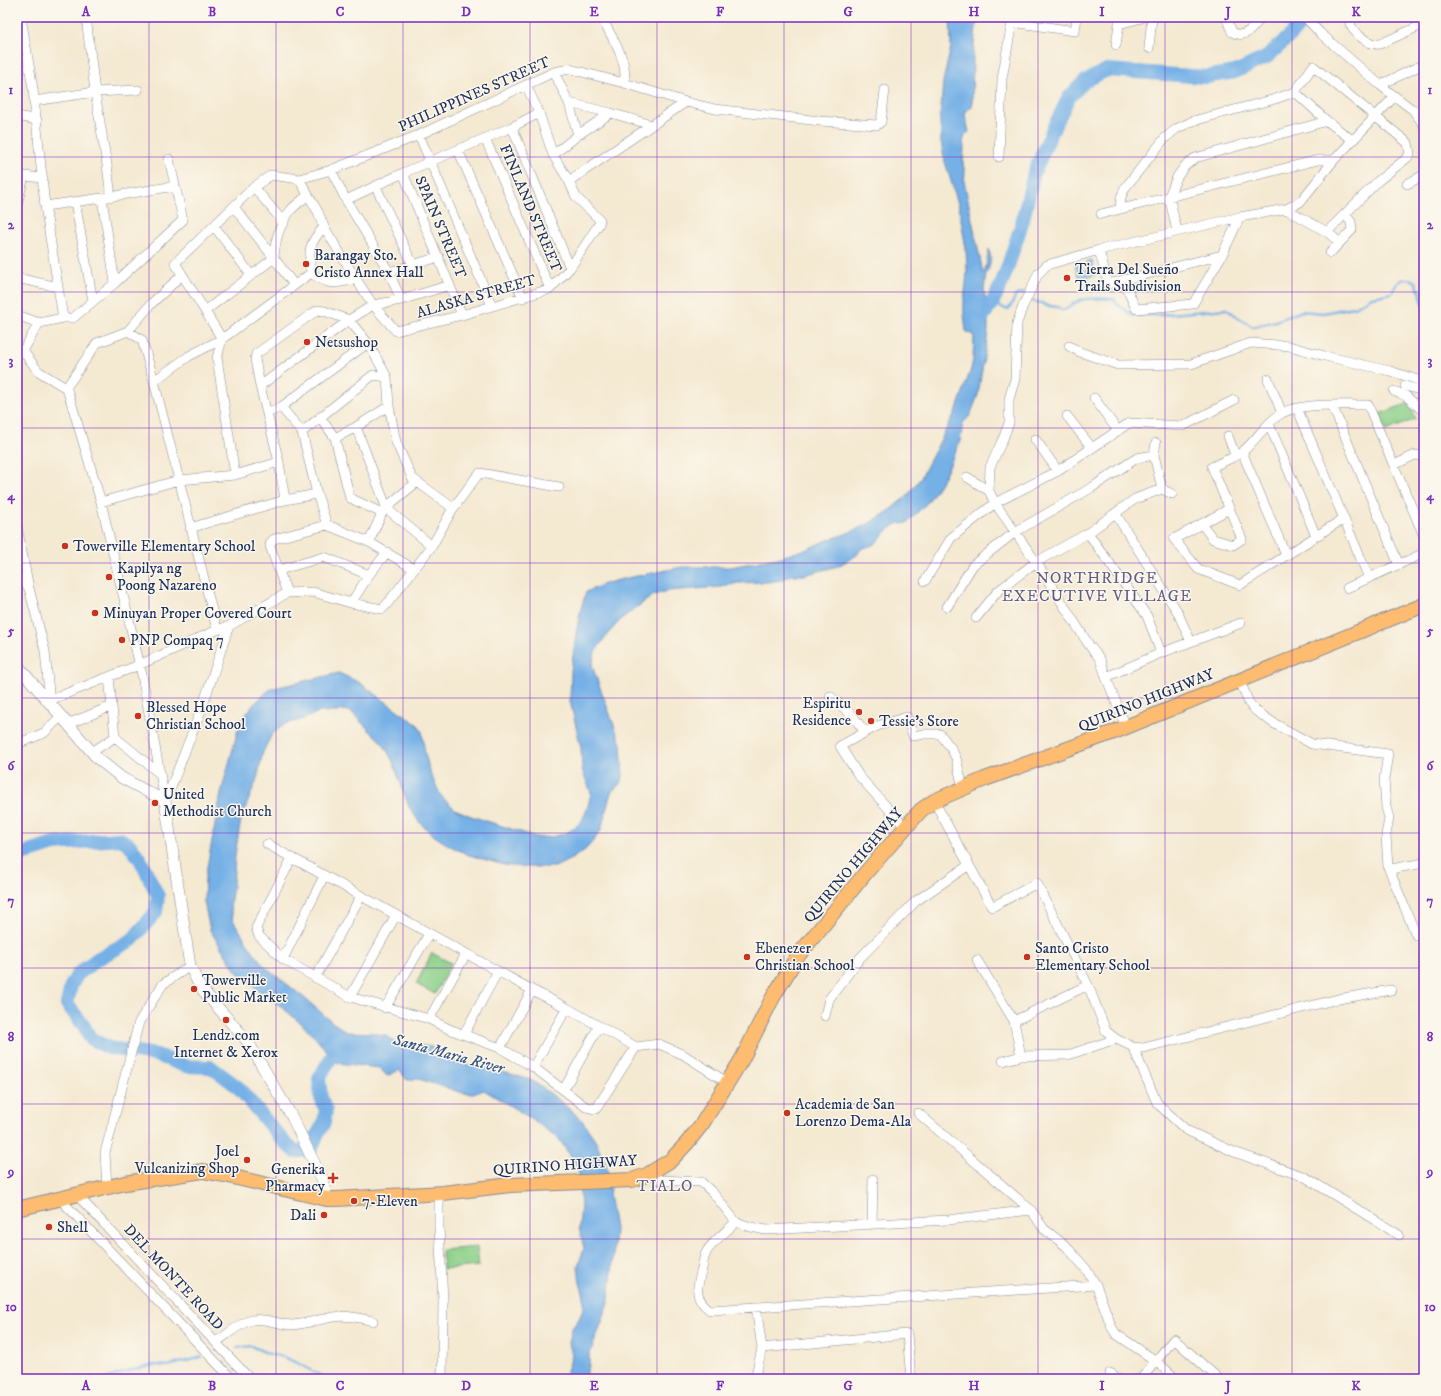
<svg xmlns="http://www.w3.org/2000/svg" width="1441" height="1396" viewBox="0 0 1441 1396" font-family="'IM FELL DW Pica',serif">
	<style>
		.green { fill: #8cd089; stroke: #548074 }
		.water { fill: #74b0e6; stroke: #4870a2 }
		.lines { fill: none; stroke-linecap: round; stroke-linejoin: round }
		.stream { stroke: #74b0e6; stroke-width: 2.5 }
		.river { stroke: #74b0e6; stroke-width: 14 }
		.minor-casing { stroke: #888c98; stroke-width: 10 }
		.tertiary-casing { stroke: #888c98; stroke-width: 12 }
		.primary-casing { stroke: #888c98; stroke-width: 16 }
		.minor { stroke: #fff; stroke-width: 9 }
		.tertiary { stroke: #fff; stroke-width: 11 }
		.primary { stroke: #fdbc70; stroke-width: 14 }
		.grid { fill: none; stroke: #7b2cbf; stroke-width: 1; stroke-opacity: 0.55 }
		.poi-dot { fill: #c8321e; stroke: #fbf7ec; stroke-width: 1.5 }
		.labels { text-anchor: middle; stroke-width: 3; stroke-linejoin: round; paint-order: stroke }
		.street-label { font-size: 15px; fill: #1b2f5e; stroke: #fbf7ec }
		.poi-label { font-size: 15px; fill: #1b2f5e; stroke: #fbf7ec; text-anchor: start }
		.neighbourhood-label { font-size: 16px; letter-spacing: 1px; fill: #625c86; stroke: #fbf7ec }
		.water-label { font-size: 16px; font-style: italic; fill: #365687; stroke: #fbf7ec }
		.neatline { fill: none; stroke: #7b2cbf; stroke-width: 1.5 }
		.grid-label { font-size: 13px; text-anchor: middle; font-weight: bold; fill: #7b2cbf }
	</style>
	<rect width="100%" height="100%" fill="#fbf7ec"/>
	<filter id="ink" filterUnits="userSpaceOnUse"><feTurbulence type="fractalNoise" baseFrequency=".025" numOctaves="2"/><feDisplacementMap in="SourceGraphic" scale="8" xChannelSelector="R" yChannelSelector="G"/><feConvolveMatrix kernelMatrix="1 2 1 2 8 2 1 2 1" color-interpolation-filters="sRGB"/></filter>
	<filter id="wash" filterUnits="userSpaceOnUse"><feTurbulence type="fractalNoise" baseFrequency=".012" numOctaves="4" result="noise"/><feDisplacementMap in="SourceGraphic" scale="16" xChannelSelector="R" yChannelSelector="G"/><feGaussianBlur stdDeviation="0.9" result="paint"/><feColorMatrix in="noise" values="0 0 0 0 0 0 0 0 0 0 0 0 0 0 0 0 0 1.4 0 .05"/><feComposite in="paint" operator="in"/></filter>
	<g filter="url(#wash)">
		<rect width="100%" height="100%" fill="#f4e9d1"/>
		<path class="green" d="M1409,403l7,16 -30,12 -7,-17z
			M432,953l19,10 -16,31 -19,-10z
			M477,1247l2,19 -36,3 -1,-19z"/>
		<path class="water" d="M950,17h27l-4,38 -1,52 -5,3 -2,4 4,18 -4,3 -2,7 1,5 -1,17 2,9 -1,8 19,92 2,-2 4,-22 2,9 -2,10 -3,6 -2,16 4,25v18l-10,62 -8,21 -7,7 -3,18 -10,23 -10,20 -13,19 -20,20 -5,1 -4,-1 -11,8 -12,13 -14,5 -4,6 -19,11 -34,9h-14l-8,5 -14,2 -30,1 -16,4 -55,4 -13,4 -32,23 -16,18 -11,16 -3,14 29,78 2,33 -4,8 -8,7 -10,38 -6,9 -10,11 -12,8 -18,9h-32l-19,-2 -35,-10 -19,-9 -17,-11 -14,-13 -10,-15 -16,-45 -9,-17 -33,-33 -7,-2 -8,2h-17l-15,7 -19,5 -13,10 -9,18 -6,27 -16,40 -6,36 -2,31 -3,19 3,15 15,24 16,22 38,30 30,26 15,10 27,1 13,3 8,6 15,7 10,-4 12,2 8,9 22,8 30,5 39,11 19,13 31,26 15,22 10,24 5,19 -2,11 6,33 -2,33 -4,38 -6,20 -14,37v10l-5,13h-19l7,-24 -3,-12 3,-15 7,-9 5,-12v-11l-4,-13 -2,-17 6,-18 -5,-20 2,-22 -3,-39 -19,-28 -27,-20 -48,-29 -11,4 -10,-1 -44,-14 -12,1 -8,-10 -12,6 -8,-8 -41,-5 -32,-35 -24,-21 -28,-20 -18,-16 -26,-41 -6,-28 1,-24 16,-85 19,-71 14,-18 16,-15 69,-16 21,10 58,42 4,7 3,22 6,21 10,21 14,13 16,7 65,21c15,2 37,-3 46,-17 5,-8 7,-18 9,-27l-9,-24 -1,-21 -11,-47 1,-30 5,-37 4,-22 6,-20 18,-8 18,-5 60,-12h49l46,-9 30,-9 18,-8 23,-8 20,-9 18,-11 21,-17 13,-17 37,-70 14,-40 2,-9 1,-24 -8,-5 -2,-17v-15l2,-15 1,-15 -1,-19 -7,-43 -14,-45 -4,-20 -1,-22 3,-38 8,-35z
			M1092,260l4,15 -17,4 -4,-15 5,-1 3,9 5,-2 -1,-9z"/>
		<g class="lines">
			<path class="stream" d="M1032,301l10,2 2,2 13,2 5,3c7,-2 12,-8 19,-10 10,-3 23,-1 33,-1l4,6 14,10h28l66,-6 27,18 23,-6 26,-10 21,2 31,-6 18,-10 20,-4c5,-12 11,-18 24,-11l8,23
				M992,303c19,8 15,11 24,-8l8,-2
				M237,1348l14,-2 18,8 15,3 17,8 26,14
				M105,1379l21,-7 27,-7 15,1 34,-9"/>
			<path class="river" d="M982,318l10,-15 9,-18 7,-19 14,-43 12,-50 18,-42 17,-34 16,-16 22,-11 98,7 30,-5 32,-15 25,-23 14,-17
				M17,856l37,-12 66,-5 9,5 11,15 18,37 -2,16 -24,28 -35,19 -20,16 -6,11 -4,18 17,22 6,12 19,10 48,7 28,11 26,1 27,20 45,54 12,11 17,-4 5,-13 7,-12 2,-13 -5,-12 -2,-20 15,-25v-12"/>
		</g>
	</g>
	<g filter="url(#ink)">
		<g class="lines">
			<g class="minor-casing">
				<path id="minor" d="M21,17l12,72 12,117 18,112 -24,5
					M86,17l9,75 12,73 4,32
					M601,17c10,19 28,44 23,66
					M1226,17l6,15c13,8 22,-5 29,-15
					M1305,17l15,16 60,52 33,25 11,15
					M1353,17l-3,7c4,9 19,22 30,20l44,-20
					M1012,22l63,9 2,-14
					M1119,24l26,-7
					M1116,45l4,-28
					M1149,48l3,-31
					M554,72l15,31 9,32
					M1380,85l44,-21
					M1295,92l18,-26 95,77 2,11 -3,4 -29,23 -51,51
					M34,101l61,-9 43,-2
					M569,103l42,10 41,12
					M17,116l20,4
					M512,127l58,141
					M419,135l73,171
					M485,138l65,151
					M458,150l65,148
					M553,155l25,-20 33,-22
					M999,157l3,-78 10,-57v-5
					M331,170l15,30 43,72 12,28
					M403,173l59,142
					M17,174l7,2 19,2
					M299,179l19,33 6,15 32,52 17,26 23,26 66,-16 88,-26 20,-21 29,-44 1,-4 -24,-23 -7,-16 -16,-26 -14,-42 -13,-28
					M569,181l117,-79
					M1407,184l17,-9
					M254,187l30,36
					M376,187l37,78
					M102,198l13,85
					M346,200l57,-27 109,-46 27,-14
					M75,202l18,99
					M17,205l7,-29
					M45,206l57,-8 73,-12
					M1120,209l1,-12 4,-9 39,-49 12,-10 17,-8 82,-22 20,-7 32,29 25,19
					M1286,209l41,23 12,10
					M1101,214l217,-54h16
					M214,226l37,49
					M324,227c-15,16 -16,23 -13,46 18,13 23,11 45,6
					M1177,231l-8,-35 8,-19 8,-11 10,-8 132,-37
					M1099,250l9,34 114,-29
					M1330,253l22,-23 -1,-8 -6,-8
					M389,272l50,-15
					M17,278l41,9
					M1123,280l13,29 57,-5 29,-49 18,-38
					M294,285l-20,-27c1,-17 6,-35 17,-48 5,-6 12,-10 17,-15
					M205,311l69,-53 -40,-51
					M17,315l22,8 -16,28
					M63,318h10l42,-35 68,-63 -14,-61
					M128,331l23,-27 31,-29
					M1069,346l11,6 38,13 73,-1 60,-21 38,3 36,10 65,15 34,11
					M17,350l6,1 15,20 28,17 3,7 32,107 41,173 23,126
					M387,377l-14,-2 -71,57 15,62 10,31 42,17 45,27
					M1268,379l14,34
					M154,381l35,-25 33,-17 89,-66
					M260,386l89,-66 24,-15 28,-5 49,-15
					M1405,386l19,5
					M66,388l31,-45 31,-12 14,9 12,41 63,249
					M1394,391l12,5 18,16
					M1094,398l24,33
					M1332,405l67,160
					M281,407l21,25
					M1297,408l72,170
					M267,413l14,-6 87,-64
					M1067,416l25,32
					M320,417l15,21 15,60 32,15
					M1269,424l47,112
					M356,427l31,82 45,37
					M1228,436l7,19
					M335,438l21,-11 33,-21
					M1035,439l23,32
					M1156,443l-2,12 8,34
					M1242,452l44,103
					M1394,465l21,-10 9,1
					M235,475l-18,-117 5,-19 -17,-28 -30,-48 79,-76 17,-12 28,4 32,-9 88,-35 135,-63 16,-3 54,14 62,19 29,7 105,12 57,4 4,-3 4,-32
					M967,477l22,14 6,12 41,59 53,83 11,14 6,18 20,50
					M989,491l1,-24 13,-28 6,-16v-24l6,-20 2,-56 6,-17 15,-32 9,-9 52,-15 141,-33 46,-8 14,-7 34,-42 60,-63
					M101,502l78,-22 56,-5 44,-13
					M1229,509l-55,30 24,30 42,16 103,-66
					M452,510l25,-34 3,-3 79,14
					M1115,513l62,98 14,31
					M1202,524l11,15 20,6 9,-6 -30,-72c9,-5 22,-9 30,-15 15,-12 24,-30 40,-39 19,-10 64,-8 86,-8l56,131
					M17,527l12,61 16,63 5,52
					M190,528l95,-28 32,-6
					M1088,533l59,83 14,37
					M369,542l13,-29 8,-9 27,-22
					M279,570l45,-13 45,18
					M17,575l11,12
					M925,581l26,-43 44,-35 63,-32 71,-48 54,3 51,-26
					M1347,588l77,-35
					M287,593l-17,-47 1,-4 3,-3 53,-14
					M351,603l18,-28 18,-23
					M947,607l26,-42 42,-33 76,-44 46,-30 17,-3
					M976,618l22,-27 38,-29 52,-29 47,-34 27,-10 10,5
					M109,677l6,60 45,37
					M1106,677l55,-24 80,-30
					M1240,681l9,22 7,8 19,13 37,20 76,10 -4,25 2,28 3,11 -3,17 2,32 3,2 33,-6
					M830,696l22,19 13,17
					M50,700l89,-35 78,-35 12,-4 58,-33 26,-1 38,11 31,6 5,-5 45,-58 20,-36 -3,-5 -37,-27 -16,-36 -7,-36 -2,-29 -19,-34 -19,-23 -25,-9 -6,-1 -5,3 -57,41 -1,5 5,27 19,76 6,38
					M68,724l44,-18
					M17,744l27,-11 17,-17
					M92,752l23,-15
					M166,800l36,-92 27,-82
					M934,801l58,106 45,-24 51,102 18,46 10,8 17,8 10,1 195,-49 53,-9
					M905,827l-46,-51 -19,-30 37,-20 30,-9 6,19 11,-2h16l11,14 5,10 7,30
					M267,844l265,146 35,18 69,39 23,-3 25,11 44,28
					M292,858l-36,70 3,8 24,23 67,38 79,22 20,10 51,19 33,19 53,40 10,2 40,-62
					M1389,869l27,66
					M283,959l41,-83
					M977,960l37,61
					M315,978l46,-82
					M350,997l46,-82
					M385,1008l44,-74
					M825,1016l4,-17 31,-41 56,-57 53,-36
					M429,1019l37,-65
					M464,1034l34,-63
					M1133,1047l24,56 29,27 48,22 71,25 94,58
					M500,1048l32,-58
					M1021,1056l47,-1 48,-16
					M1003,1061l18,-5 -7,-35 74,-36
					M533,1067l34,-59
					M564,1089l35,-63
					M647,1175l14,5 40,2 12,11 23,29 15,5 15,3 182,-10 83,-10 -113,-97
					M107,1188l-2,-35 34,-131 24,-38 27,-18
					M439,1193v35l4,71 -1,80
					M77,1195l173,184
					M61,1200l171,179
					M1031,1210l13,19 22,17 20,23 10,16 16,43 4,6 40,27 20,18
					M736,1222c-9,9 -22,18 -29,29 -3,4 -4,12 -5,18 -5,17 -9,29 8,41l386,-25
					M872,1225l1,-46
					M756,1307l6,41 145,-14 4,45
					M216,1342c11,-7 23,-19 36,-22 13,-3 27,5 40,5 14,-1 28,-6 42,-8 13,-2 26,1 39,4
					M1110,1373l9,6
					M755,1379l7,-31
					M1141,1379l33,-40 45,40"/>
			</g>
			<g class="tertiary-casing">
				<path id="tertiary" d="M17,665l80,93 25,20 43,23 25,165 10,21 48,55 44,75 30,62 5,20"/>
			</g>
			<g class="primary-casing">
				<path id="primary" d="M17,1209l108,-26 78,-12 26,5 98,23h9l107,-6 67,-8 122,-5 15,-5 24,-15 16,-17 15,-19 40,-65 30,-60 25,-42 71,-87 53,-60 13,-9 51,-22 129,-47 310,-127"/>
			</g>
			<use href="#minor" class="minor"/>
			<use href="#tertiary" class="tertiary"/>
			<use href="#primary" class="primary"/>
		</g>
	</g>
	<path class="grid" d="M149,17v1362M276,17v1362M403,17v1362M530,17v1362M657,17v1362M784,17v1362M911,17v1362M1038,17v1362M1165,17v1362M1292,17v1362M17,157h1407M17,292h1407M17,428h1407M17,563h1407M17,698h1407M17,833h1407M17,968h1407M17,1104h1407M17,1239h1407"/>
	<g class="poi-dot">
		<circle cx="306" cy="264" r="4"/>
		<circle cx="1067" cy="278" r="4"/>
		<circle cx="307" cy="342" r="4"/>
		<circle cx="65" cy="546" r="4"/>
		<circle cx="109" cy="577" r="4"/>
		<circle cx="95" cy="613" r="4"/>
		<circle cx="122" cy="640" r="4"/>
		<circle cx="859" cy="712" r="4"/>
		<circle cx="138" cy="716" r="4"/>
		<circle cx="871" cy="721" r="4"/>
		<circle cx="155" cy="803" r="4"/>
		<circle cx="747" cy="957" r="4"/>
		<circle cx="1027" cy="957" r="4"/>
		<circle cx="194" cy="989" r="4"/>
		<circle cx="226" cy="1020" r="4"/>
		<circle cx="787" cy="1113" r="4"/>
		<circle cx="247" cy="1160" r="4"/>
		<path d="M331 1172h4v4h4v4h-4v4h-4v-4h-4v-4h4z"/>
		<circle cx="354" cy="1201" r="4"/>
		<circle cx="324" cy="1215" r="4"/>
		<circle cx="49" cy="1227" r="4"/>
	</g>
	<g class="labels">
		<g class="street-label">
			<text transform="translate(474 94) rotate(-24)" y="5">PHILIPPINES STREET</text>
			<text transform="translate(531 208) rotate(67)" y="5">FINLAND STREET</text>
			<text transform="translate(441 227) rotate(67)" y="5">SPAIN STREET</text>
			<text transform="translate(476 296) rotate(-16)" y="5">ALASKA STREET</text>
			<text transform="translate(1146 700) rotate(-22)" y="5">QUIRINO HIGHWAY</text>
			<text transform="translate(853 865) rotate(-50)" y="5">QUIRINO HIGHWAY</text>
			<text transform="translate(565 1165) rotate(-4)" y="5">QUIRINO HIGHWAY</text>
			<text transform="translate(174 1277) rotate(47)" y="5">DEL MONTE ROAD</text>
		</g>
		<g class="poi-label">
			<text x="314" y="260">Barangay Sto.<tspan x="314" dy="17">Cristo Annex Hall</tspan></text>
			<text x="1075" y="274">Tierra Del Sueño<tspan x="1075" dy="17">Trails Subdivision</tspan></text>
			<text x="315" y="347">Netsushop</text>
			<text x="73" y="551">Towerville Elementary School</text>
			<text x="117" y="573">Kapilya ng<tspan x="117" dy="17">Poong Nazareno</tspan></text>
			<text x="103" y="618">Minuyan Proper Covered Court</text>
			<text x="130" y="645">PNP Compaq 7</text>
			<text x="851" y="708" text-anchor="end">Espiritu<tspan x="851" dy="17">Residence</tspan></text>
			<text x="146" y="712">Blessed Hope<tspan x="146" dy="17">Christian School</tspan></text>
			<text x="879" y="726">Tessie's Store</text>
			<text x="163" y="799">United<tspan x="163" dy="17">Methodist Church</tspan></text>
			<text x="755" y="953">Ebenezer<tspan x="755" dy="17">Christian School</tspan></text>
			<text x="1035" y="953">Santo Cristo<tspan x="1035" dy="17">Elementary School</tspan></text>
			<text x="202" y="985">Towerville<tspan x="202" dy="17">Public Market</tspan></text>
			<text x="226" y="1040" text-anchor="middle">Lendz.com<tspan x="226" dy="17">Internet &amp; Xerox</tspan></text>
			<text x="795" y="1109">Academia de San<tspan x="795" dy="17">Lorenzo Dema-Ala</tspan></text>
			<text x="239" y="1156" text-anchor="end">Joel<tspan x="239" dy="17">Vulcanizing Shop</tspan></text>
			<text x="325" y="1174" text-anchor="end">Generika<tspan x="325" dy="17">Pharmacy</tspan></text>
			<text x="362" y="1206">7-Eleven</text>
			<text x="316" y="1220" text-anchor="end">Dali</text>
			<text x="57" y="1232">Shell</text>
		</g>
		<g class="neighbourhood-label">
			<text x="1097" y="583">NORTHRIDGE<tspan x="1097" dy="18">EXECUTIVE VILLAGE</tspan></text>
			<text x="665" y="1191">TIALO</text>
		</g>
		<g class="water-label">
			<text transform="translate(449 1053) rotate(15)" y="6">Santa Maria River</text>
		</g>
	</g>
	<rect width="1441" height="1396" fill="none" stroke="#fbf7ec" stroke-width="44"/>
	<rect x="22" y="22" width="1397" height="1352" class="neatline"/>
	<g class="grid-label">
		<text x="86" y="16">A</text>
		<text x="212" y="16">B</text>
		<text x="340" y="16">C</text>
		<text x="466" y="16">D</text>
		<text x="594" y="16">E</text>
		<text x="720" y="16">F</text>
		<text x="848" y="16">G</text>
		<text x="974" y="16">H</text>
		<text x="1102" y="16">I</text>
		<text x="1228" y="16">J</text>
		<text x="1356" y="16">K</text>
		<text x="11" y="94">1</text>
		<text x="1430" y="94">1</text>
		<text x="11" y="229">2</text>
		<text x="1430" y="229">2</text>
		<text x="11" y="365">3</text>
		<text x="1430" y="365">3</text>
		<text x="11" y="500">4</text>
		<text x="1430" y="500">4</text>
		<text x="11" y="635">5</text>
		<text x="1430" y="635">5</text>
		<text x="11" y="770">6</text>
		<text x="1430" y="770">6</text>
		<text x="11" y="905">7</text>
		<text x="1430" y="905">7</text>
		<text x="11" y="1041">8</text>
		<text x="1430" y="1041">8</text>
		<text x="11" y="1176">9</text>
		<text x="1430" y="1176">9</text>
		<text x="11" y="1311">10</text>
		<text x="1430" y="1311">10</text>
		<text x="86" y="1390">A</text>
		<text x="212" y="1390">B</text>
		<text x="340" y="1390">C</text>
		<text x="466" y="1390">D</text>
		<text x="594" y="1390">E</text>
		<text x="720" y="1390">F</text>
		<text x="848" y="1390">G</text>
		<text x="974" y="1390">H</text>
		<text x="1102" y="1390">I</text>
		<text x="1228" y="1390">J</text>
		<text x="1356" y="1390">K</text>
	</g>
</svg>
